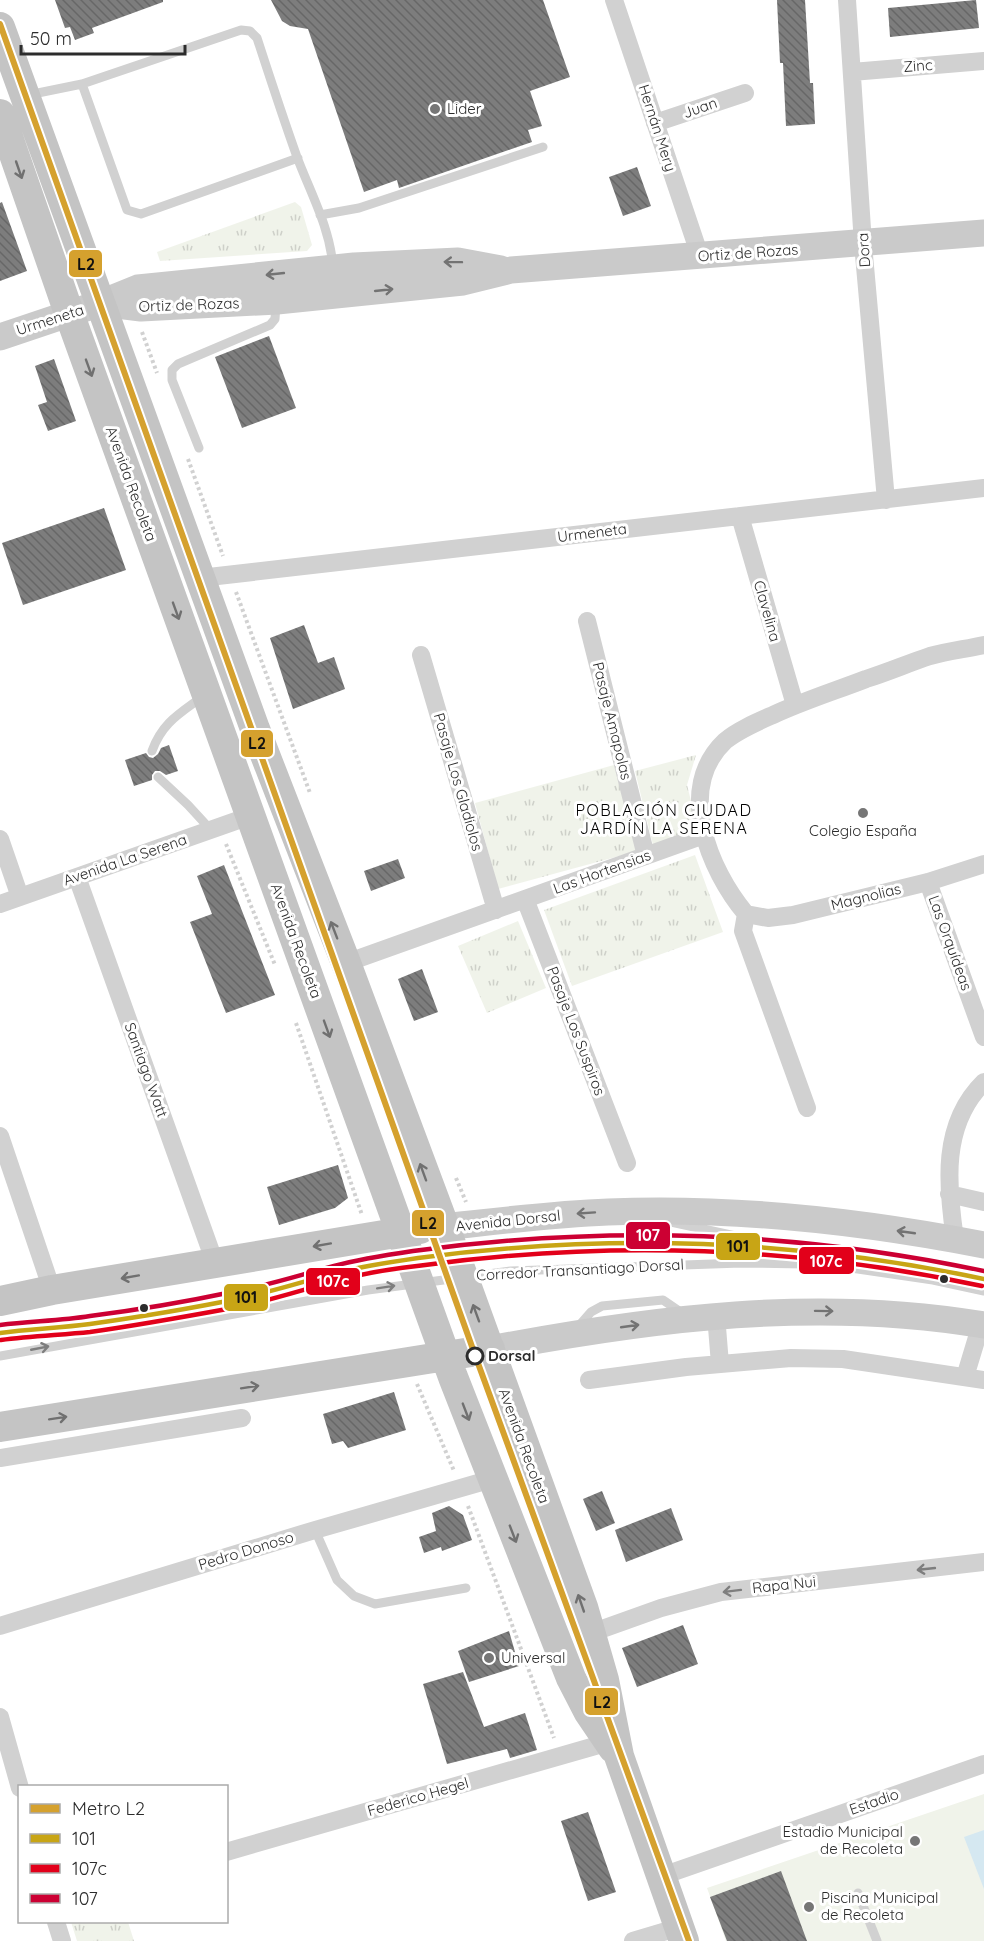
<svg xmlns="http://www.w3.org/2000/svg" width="984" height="1941" viewBox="0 0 984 1941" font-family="Quicksand,sans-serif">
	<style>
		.grass { fill: url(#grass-tufts) }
		.pitch { fill: #f0f3ea }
		.water { fill: #d5e8f1 }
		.building { fill: url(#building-back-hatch) }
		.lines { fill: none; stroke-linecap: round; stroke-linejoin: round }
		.path { stroke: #d1d1d1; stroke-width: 4; stroke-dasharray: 3 3; stroke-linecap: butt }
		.lane { stroke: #d1d1d1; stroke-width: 9 }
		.street { stroke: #d1d1d1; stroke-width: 18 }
		.secondary { stroke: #cacaca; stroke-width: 27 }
		.primary { stroke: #c4c4c4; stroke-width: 30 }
		.bus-1-casing { stroke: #fff; stroke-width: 9 }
		.bus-2-casing { stroke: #fff; stroke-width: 9 }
		.bus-3-casing { stroke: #fff; stroke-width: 9 }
		.bus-1 { stroke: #c8a515; stroke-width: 4.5 }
		.bus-2 { stroke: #e2001a; stroke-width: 4.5 }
		.bus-3 { stroke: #c03; stroke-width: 4.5 }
		.metro-1-casing { stroke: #fff; stroke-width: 10 }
		.metro-1 { stroke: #d5a12e; stroke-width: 6 }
		.oneway { stroke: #707070 }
		.oneway2 { stroke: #737373 }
		.oneway3 { stroke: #7e7e7e }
		.poi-dot { fill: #767676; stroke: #fff; stroke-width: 2 }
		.bus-dot { fill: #2c2c2c; stroke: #fff; stroke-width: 2 }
		.stop-dot { fill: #fff; stroke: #2c2c2c; stroke-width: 3 }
		.labels { text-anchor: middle; stroke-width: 6; stroke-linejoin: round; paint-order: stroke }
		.street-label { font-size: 15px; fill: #2c2c2c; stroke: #fff }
		.poi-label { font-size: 15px; fill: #2c2c2c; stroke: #fff; text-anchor: start }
		.stop-label { font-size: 15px; font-weight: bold; fill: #2c2c2c; stroke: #fff; text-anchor: start }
		.neighbourhood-label { font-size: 16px; letter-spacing: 1.5px; fill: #000; stroke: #fff }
		.line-badge { stroke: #fff; stroke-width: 2 }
		.badge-label { font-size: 16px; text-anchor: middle; font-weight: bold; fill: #fff }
		.pale-badge-label { font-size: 16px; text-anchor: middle; font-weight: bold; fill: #111 }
	</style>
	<defs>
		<pattern id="grass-tufts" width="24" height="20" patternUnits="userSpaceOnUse" patternTransform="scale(1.5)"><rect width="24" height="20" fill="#f0f3ea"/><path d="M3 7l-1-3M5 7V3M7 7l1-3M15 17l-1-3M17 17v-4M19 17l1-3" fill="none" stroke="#ced0c9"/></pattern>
		<pattern id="building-back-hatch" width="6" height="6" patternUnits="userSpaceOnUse" patternTransform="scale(1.5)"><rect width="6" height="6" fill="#7d7d7d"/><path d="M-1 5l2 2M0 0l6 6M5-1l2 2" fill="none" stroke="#676767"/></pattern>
	</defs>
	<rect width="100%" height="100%" fill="#fff"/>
	<path class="grass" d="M295,202l6,5 11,38 -5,6 -147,10 -3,-9z
		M696,755l-9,30 12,48 -46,12 -18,-74z
		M614,765l24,86 -140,38 -23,-86z
		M695,855l28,77 -151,54 -28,-76z
		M518,921l28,67 -59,25 -29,-67z
		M71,1922h57l6,19h-57z"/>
	<path class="pitch" d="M984,1794v147h-258l-19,-53z"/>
	<path class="water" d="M984,1830v59l-20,-52z"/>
	<path class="building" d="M55,0h108v2l-71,26 2,5 -19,7 -5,-13 -5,1z
		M271,0h272l27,77 -40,14 12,35 -14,4 4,12 -133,46 -2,-8 -33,12 -56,-163 -18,-3 -8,-5z
		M777,0h28l5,83h3l2,41 -29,2 -3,-63h-3z
		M976,0l3,28 -89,9 -2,-29z
		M637,167l14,39 -28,10 -14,-39z
		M2,202l25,69 -27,10v-78z
		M269,336l27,72 -54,20 -27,-71z
		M54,359l22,62 -28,10 -10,-26 9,-3 -12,-36z
		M104,508l22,62 -103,35 -21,-62z
		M304,625l14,38 16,-6 11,32 -52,20 -23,-71z
		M169,745l9,26 -12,4 -6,-4h-5l-3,4v5l-18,6 -9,-26 21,-7 3,4 4,1 5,-4 3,-6z
		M398,859l7,19 -34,13 -7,-20z
		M224,865l51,130 -49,18 -36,-91 22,-8 -15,-38z
		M422,969l16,43 -24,9 -16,-42z
		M338,1165l10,33 -13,10 -56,17 -12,-38z
		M394,1392l12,38 -58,18 -5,-7 -11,3 -9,-30z
		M602,1491l13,32 -19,8 -13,-32z
		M449,1506l14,9 9,25 -30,11 -1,-4 -17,6 -5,-16 17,-6 -4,-18z
		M671,1508l12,32 -57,22 -11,-32z
		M683,1625l15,39 -61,23 -15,-39z
		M509,1631l10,35 -50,16 -11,-31z
		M463,1672l21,55 41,-14 12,37 -27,8 -3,-9 -60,15 -24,-80z
		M588,1812l28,80 -28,9 -27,-80z
		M781,1871l26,70h-80l-17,-44z"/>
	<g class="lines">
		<path class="path" d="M142,332l15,41
			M188,459l35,97
			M236,592l74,201
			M226,844l49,121
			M296,1023l66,192
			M456,1178l10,24
			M417,1384l37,87
			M468,1506l86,232"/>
		<path class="lane" d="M82,84l45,126 14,4 157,-56
			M28,95l54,-11 159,-54 9,1 7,7c13,40 26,80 40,119 14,37 33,71 36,110
			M320,215l39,-7 184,-61
			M199,448l-27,-68v-10l6,-6 92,-39 5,-6 1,-15
			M152,751c10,-28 27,-37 50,-54
			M158,777l30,28 23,25
			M671,1222l92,20
			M577,1328l14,-16 11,-6 61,-6 19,13
			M0,1333c30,-5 60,-5 90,-9 47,-7 95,-15 143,-24 47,-8 92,-27 140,-35 57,-10 116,-15 174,-19 146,-9 294,-1 437,33
			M0,1356l368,-66 143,-19 230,-8 63,1 47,4 82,12 51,11
			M315,1530l22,50 17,16 21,8 91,-16
			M858,1893l19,48"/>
		<path class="street" d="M614,0l86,256
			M847,0l16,244 23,256
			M852,72l132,-11
			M655,123l90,-30
			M740,516l55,189
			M200,578l784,-90
			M587,621l59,235
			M421,655l75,255
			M0,839l20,58
			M77,877l138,386
			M928,882l56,155
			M525,899l102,264
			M0,904l250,-88
			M746,914c-37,-44 -71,-126 -21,-173 13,-11 32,-19 48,-26 30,-14 62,-24 93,-36 22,-7 43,-16 64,-23 18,-5 36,-7 54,-11
			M746,914l22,4 25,-3 135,-33 56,-18
			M746,914l-3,17 64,177
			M346,963l358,-128
			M0,1136l52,154
			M949,1194l35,8
			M955,1239c-8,-54 -14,-115 29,-157
			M716,1315l4,49
			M965,1377l16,-53
			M589,1380l97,-13 105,-9 52,1 141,21
			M0,1458l242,-40
			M0,1626l315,-96 177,-51
			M591,1633l70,-25 60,-16 263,-30
			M0,1717l20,71
			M226,1852l383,-110
			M662,1876l322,-112
			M56,1922l6,19
			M633,1941l47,-14"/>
		<path class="secondary" d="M101,303l40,5 136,-7 186,-19 48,-12 473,-37
			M0,337l101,-34 37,-15 216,-22 104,-5 43,8
			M444,1227c54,-6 109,-13 164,-15 125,-5 253,9 376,33
			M490,1349c163,-31 328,-52 494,-24"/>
		<path class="primary" d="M0,27l255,702 91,234 117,313 120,331 21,73 15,76 65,185
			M0,114l69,199 384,1064 118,301 17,33 25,37
			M0,1301l52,-11 368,-61
			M0,1427l490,-78"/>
		<g class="bus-1-casing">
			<path id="bus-1" d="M0,1333c30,-4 60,-5 90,-9 49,-7 98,-15 147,-25 35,-7 68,-18 102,-27 26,-6 52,-10 79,-14 190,-25 378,-19 566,21"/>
		</g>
		<g class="bus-2-casing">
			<path id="bus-2" d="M1,1340c30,-4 60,-5 89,-8 50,-7 99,-16 148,-25 34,-7 67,-18 101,-27 26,-7 52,-11 78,-14 190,-26 378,-20 565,20"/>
		</g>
		<g class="bus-3-casing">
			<path id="bus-3" d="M0,1325c30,-4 60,-4 90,-9 47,-6 95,-14 142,-24 35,-6 68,-17 102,-26 26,-7 52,-11 79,-15 190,-26 383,-20 571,20"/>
		</g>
		<use href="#bus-1" class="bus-1"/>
		<use href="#bus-2" class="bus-2"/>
		<use href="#bus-3" class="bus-3"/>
		<g class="metro-1-casing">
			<path id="metro-1" d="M0,24l475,1331 214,586"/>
		</g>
		<use href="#metro-1" class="metro-1"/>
	</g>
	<defs><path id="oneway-shaft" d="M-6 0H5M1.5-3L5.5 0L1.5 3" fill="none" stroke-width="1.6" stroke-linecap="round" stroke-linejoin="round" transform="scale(1.5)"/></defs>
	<g class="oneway">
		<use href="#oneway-shaft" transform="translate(19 170) rotate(71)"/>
		<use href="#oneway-shaft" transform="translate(89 368) rotate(70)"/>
		<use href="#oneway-shaft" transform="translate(176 611) rotate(70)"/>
		<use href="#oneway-shaft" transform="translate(334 930) rotate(-111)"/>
		<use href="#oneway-shaft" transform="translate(327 1029) rotate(70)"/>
		<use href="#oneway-shaft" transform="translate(423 1172) rotate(-110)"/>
		<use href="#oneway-shaft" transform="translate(322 1245) rotate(170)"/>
		<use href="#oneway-shaft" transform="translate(130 1277) rotate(170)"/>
		<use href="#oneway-shaft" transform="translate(476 1313) rotate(-110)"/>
		<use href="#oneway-shaft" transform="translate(250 1387) rotate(-9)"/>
		<use href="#oneway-shaft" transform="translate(466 1412) rotate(69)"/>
		<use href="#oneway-shaft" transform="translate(58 1418) rotate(-9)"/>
		<use href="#oneway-shaft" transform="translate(513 1534) rotate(69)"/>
		<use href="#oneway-shaft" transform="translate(581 1603) rotate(-109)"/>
	</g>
	<g class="oneway2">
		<use href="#oneway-shaft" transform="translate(453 262) rotate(-179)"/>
		<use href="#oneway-shaft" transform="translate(275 274) rotate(174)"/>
		<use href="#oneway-shaft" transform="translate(384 290) rotate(-6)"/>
		<use href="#oneway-shaft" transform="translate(586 1213) rotate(176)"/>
		<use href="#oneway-shaft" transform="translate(906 1232) rotate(-172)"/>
		<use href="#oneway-shaft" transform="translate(824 1311) rotate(1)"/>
		<use href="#oneway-shaft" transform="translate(630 1326) rotate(-8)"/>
	</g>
	<g class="oneway3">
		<use href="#oneway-shaft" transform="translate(386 1287) rotate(-9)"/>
		<use href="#oneway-shaft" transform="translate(40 1348) rotate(-11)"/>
		<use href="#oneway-shaft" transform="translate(926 1569) rotate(174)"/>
		<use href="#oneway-shaft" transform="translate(732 1591) rotate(173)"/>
	</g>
	<g class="poi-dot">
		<circle cx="435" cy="109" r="6"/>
		<circle cx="863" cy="813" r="6"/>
		<circle cx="489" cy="1658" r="6"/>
		<circle cx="915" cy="1841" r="6"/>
		<circle cx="809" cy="1907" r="6"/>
	</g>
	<g class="bus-dot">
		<circle cx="944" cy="1279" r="5"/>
		<circle cx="144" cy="1308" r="5"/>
	</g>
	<circle class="stop-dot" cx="475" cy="1356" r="8"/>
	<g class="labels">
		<g class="street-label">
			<text transform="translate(918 66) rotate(-4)" y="5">Zinc</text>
			<text transform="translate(700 108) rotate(-19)" y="5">Juan</text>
			<text transform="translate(657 128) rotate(72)" y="5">Hernán Mery</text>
			<text transform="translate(864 250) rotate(-94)" y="5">Dora</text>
			<text transform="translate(748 253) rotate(-4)" y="5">Ortiz de Rozas</text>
			<text transform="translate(189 305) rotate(-2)" y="5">Ortiz de Rozas</text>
			<text transform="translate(50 320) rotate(-18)" y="5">Urmeneta</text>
			<text transform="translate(131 484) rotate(70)" y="5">Avenida Recoleta</text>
			<text transform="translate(592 533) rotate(-7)" y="5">Urmeneta</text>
			<text transform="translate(767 611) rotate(74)" y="5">Clavelina</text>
			<text transform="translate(612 721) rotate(76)" y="5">Pasaje Amapolas</text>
			<text transform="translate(458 782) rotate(74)" y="5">Pasaje Los Gladiolos</text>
			<text transform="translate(125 860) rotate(-19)" y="5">Avenida La Serena</text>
			<text transform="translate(602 872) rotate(-20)" y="5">Las Hortensias</text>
			<text transform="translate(866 897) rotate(-14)" y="5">Magnolias</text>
			<text transform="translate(296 941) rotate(70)" y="5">Avenida Recoleta</text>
			<text transform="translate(950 943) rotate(70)" y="5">Las Orquídeas</text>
			<text transform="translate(576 1031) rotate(69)" y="5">Pasaje Los Suspiros</text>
			<text transform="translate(146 1070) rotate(70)" y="5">Santiago Watt</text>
			<text transform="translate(508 1221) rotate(-6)" y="5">Avenida Dorsal</text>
			<text transform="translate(580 1270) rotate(-3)" y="5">Corredor Transantiago Dorsal</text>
			<text transform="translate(524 1446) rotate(70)" y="5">Avenida Recoleta</text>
			<text transform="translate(246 1551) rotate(-17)" y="5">Pedro Donoso</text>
			<text transform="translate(784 1585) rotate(-6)" y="5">Rapa Nui</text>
			<text transform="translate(418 1797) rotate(-16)" y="5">Federico Hegel</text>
			<text transform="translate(874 1802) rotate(-19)" y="5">Estadio</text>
		</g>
		<g class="poi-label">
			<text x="447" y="114">Lider</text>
			<text x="863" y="836" text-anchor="middle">Colegio España</text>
			<text x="501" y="1663">Universal</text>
			<text x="903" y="1837" text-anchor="end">Estadio Municipal<tspan x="903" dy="17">de Recoleta</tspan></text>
			<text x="821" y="1903">Piscina Municipal<tspan x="821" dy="17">de Recoleta</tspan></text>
		</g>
		<g class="stop-label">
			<text x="488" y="1361">Dorsal</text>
		</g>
		<g class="neighbourhood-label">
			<text x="664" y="816">POBLACIÓN CIUDAD<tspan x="664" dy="18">JARDÍN LA SERENA</tspan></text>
		</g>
	</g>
	<g class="line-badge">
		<rect x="68" y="249" width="35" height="29" rx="6" fill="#d5a12e"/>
		<rect x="240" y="729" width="34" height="29" rx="6" fill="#d5a12e"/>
		<rect x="411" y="1209" width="34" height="28" rx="6" fill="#d5a12e"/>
		<rect x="625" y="1221" width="46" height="29" rx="6" fill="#c03"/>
		<rect x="715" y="1232" width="46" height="29" rx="6" fill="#c8a515"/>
		<rect x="798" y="1246" width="57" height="29" rx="6" fill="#e2001a"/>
		<rect x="305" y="1267" width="56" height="29" rx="6" fill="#e2001a"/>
		<rect x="223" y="1283" width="46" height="29" rx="6" fill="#c8a515"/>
		<rect x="584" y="1687" width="35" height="29" rx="6" fill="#d5a12e"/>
	</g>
	<g class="badge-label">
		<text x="648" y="1241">107</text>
		<text x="826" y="1267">107c</text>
		<text x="333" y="1287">107c</text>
	</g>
	<g class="pale-badge-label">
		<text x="86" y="270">L2</text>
		<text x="257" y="749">L2</text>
		<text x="428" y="1229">L2</text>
		<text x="738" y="1252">101</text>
		<text x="246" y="1303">101</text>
		<text x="602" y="1708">L2</text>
	</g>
	<rect x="18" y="1785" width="210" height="138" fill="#ffffff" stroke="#ababab" stroke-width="1.5"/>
	<rect x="30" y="1804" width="30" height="9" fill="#d5a12e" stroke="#ababab" stroke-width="1.5"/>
	<text x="72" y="1815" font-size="18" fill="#2c2c2c">Metro L2</text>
	<rect x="30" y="1834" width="30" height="9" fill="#c8a515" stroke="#ababab" stroke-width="1.5"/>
	<text x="72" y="1845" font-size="18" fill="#2c2c2c">101</text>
	<rect x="30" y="1864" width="30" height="9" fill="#e2001a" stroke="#ababab" stroke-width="1.5"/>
	<text x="72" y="1875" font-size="18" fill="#2c2c2c">107c</text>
	<rect x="30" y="1894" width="30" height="9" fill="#cc0033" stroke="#ababab" stroke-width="1.5"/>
	<text x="72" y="1905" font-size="18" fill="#2c2c2c">107</text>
	<path d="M21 45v9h164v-9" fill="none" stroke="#2c2c2c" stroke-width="3"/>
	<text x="30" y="45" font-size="18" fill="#2c2c2c" stroke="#ffffff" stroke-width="4.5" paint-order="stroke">50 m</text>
</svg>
